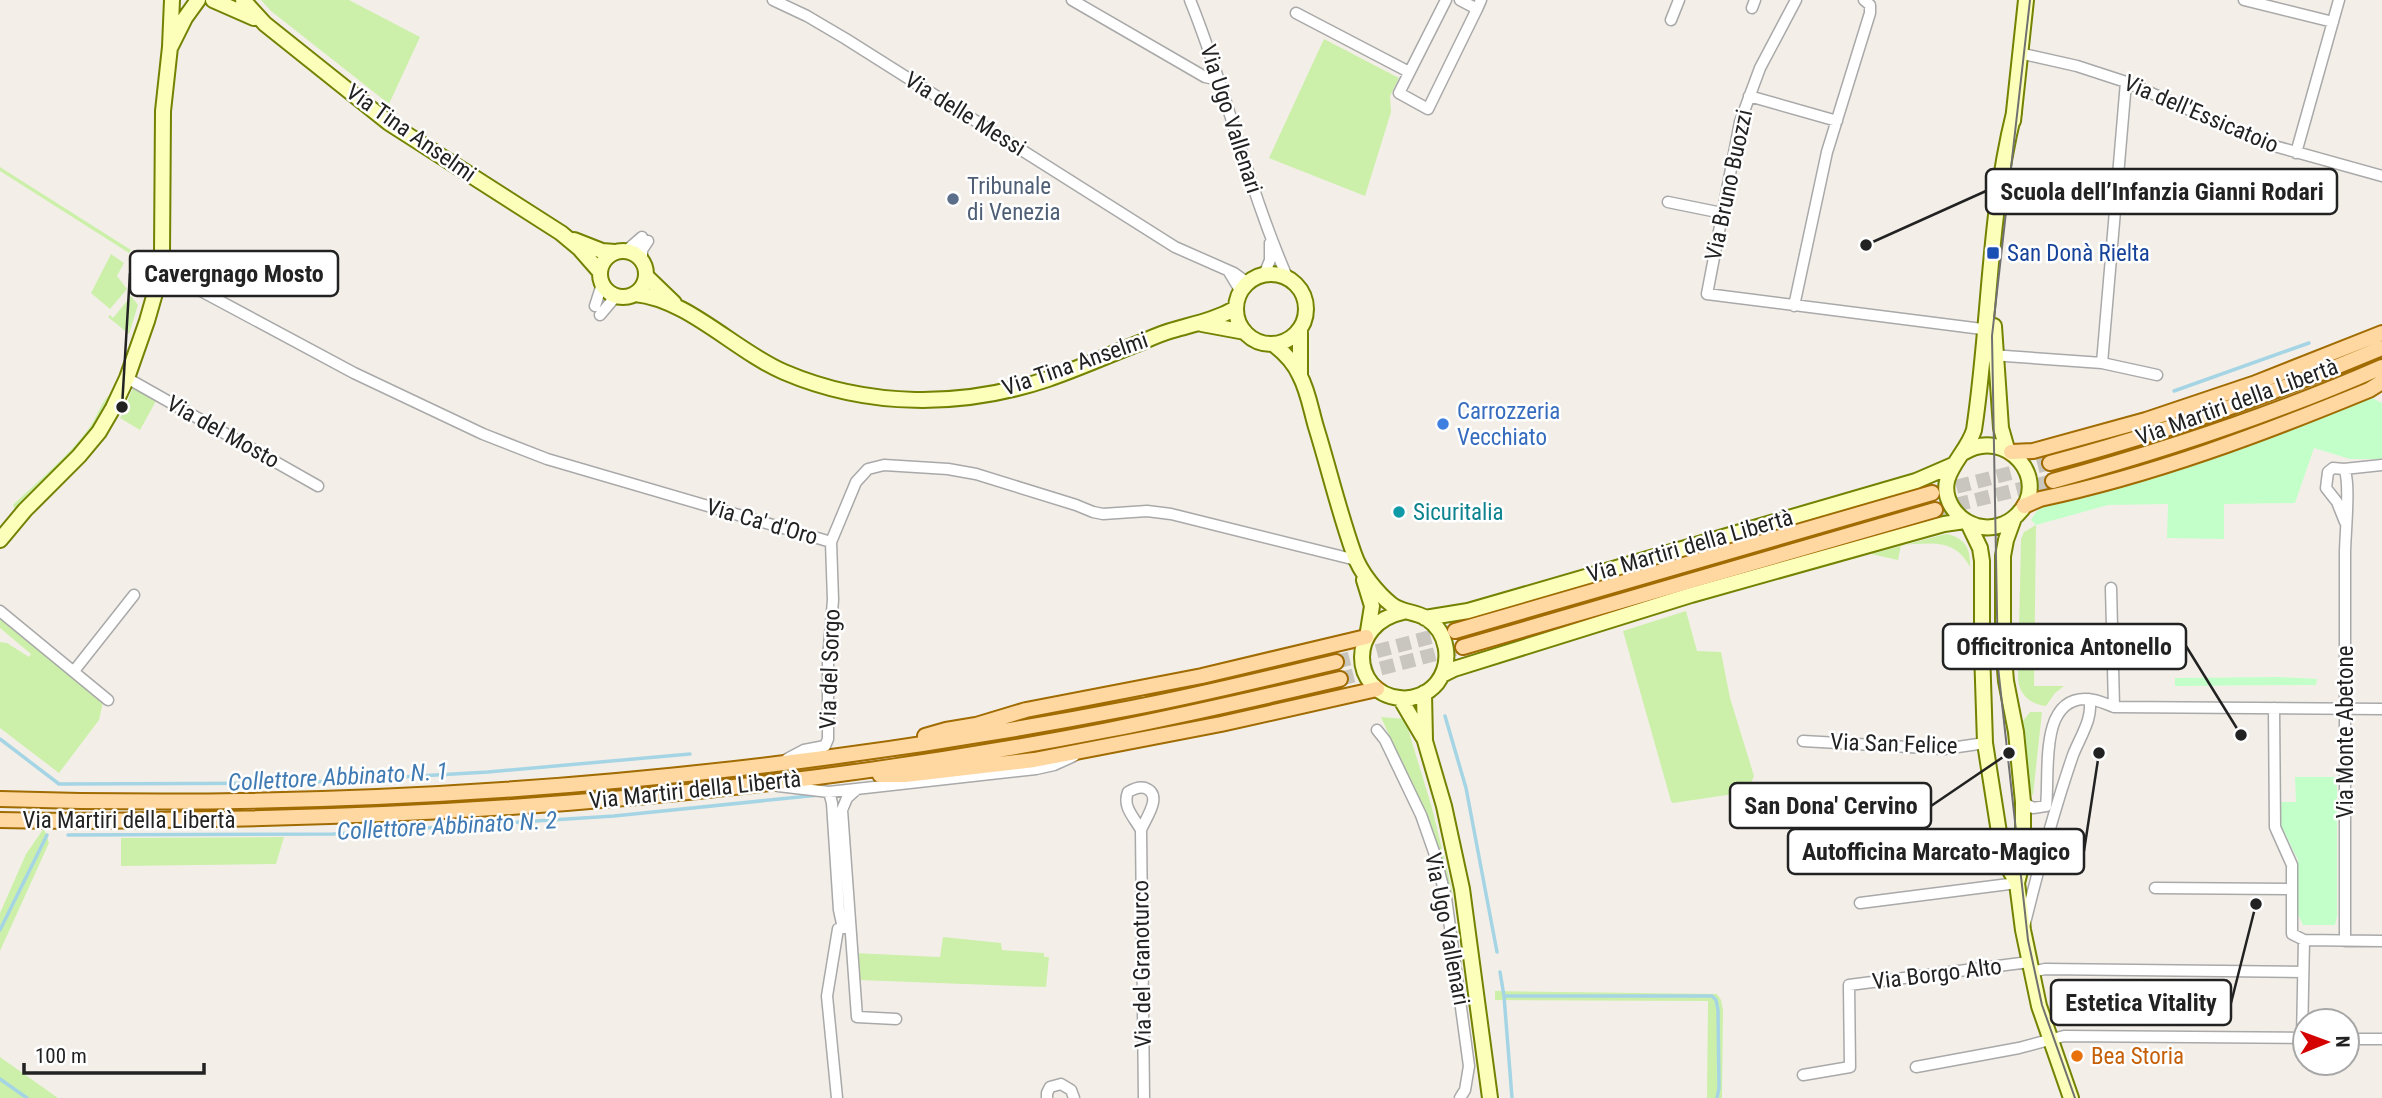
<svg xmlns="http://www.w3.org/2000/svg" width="2382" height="1098" font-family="'Roboto Condensed',sans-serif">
  <rect width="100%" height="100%" fill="#f3efe8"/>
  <!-- grass -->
  <path fill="#ccf0aa" d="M261,0H349L420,37L389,104L271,11Z
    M1324,39L1399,78L1390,96L1391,112L1365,196L1269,158Z
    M0,167L131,250L129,253L0,171Z
    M111,254L124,263L117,276L127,289L110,309L91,293Z
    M131,296L138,305L129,334L108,317L110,315L113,318Z
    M133,388L156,401L140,430L120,418Z
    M112,393L102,418L83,443L16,511L13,505C36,483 74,451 91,425C98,415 102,399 112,393Z
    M2036,525L2034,686H2064L2055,693L2046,706C2030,704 2020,695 2018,680L2021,539L2024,532Z
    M1947,534C1965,538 1971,549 1970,567C1954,537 1930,544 1901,545L1898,560L1871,554L1942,535Z
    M1686,611L1697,651L1721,652L1730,698L1754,776L1747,792L1673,803L1671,801L1623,631Z
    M0,618L103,702L99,720L59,773L0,728V642L7,643L29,657L31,654L0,628Z
    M2030,712H2042L2033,795L2030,792L2023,729V721Z
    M1381,717L1405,719L1432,808L1453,894L1442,877L1424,813Z
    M44,828L49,843L0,951V913L26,854Z
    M284,837L276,864L121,866V838Z
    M943,937L1001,943L1002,950L1044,953V957H1049L1046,987L858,980L854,953L940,957Z
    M1495,991L1717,994L1721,1000L1723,1010L1722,1098H1707L1708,1001L1495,1000Z
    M0,1057L58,1098H0Z"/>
  <!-- park -->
  <path fill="#c3ffc8" d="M2368,396L2382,403V459H2350L2314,448L2295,503L2224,504V539L2167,538L2168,504L2108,505L2036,525L2031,520L2036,512L2046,504Z
    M2279,677L2317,679L2316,685H2302L2175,686V678Z
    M2295,777H2337V916L2335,925H2303L2297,912L2298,860L2281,826V802H2296Z"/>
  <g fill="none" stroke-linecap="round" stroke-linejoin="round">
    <!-- stream -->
    <path stroke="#a5d5e4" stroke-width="3.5" d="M2174,391L2309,343
      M1445,716L1466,788L1497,952
      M0,739L59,784L297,783L488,772L690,754
      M68,835L333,834L614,816L819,795
      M0,930L47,835
      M1500,972L1504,996L1512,1098
      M1504,996H1712L1716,1000L1718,1010L1719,1088L1717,1098
      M0,1079L27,1098"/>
    <!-- primary-tunnel -->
    <path stroke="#c9c6c0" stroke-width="14" stroke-dasharray="14 7" stroke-linecap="butt" d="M1936,492L2050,463
      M1935,510L2053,481
      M1336,662L1450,632
      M1340,679L1463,647"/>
    <defs>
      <path id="street" d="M773,0L807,16L846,39L1175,247L1234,273L1248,283
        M1072,0L1205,77L1219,80
        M1190,0C1227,91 1248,188 1288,279
        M1446,0L1399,93L1428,109L1477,9
        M1460,0L1477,9L1481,0
        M1796,0L1760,68L1740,122L1707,294L1990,330
        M2244,0L2333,22
        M1752,8L1755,0
        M1296,13L1409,72
        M1671,20L1679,0
        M2019,53L2077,66L2126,82L2267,144L2382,176
        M1749,96L1837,121
        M2296,153L2339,0
        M1668,202L1722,213
        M626,251L642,237
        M642,261V250L648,241
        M160,269L354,373L483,434L547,459L831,542
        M1229,272L1241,292
        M1264,275L1270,260V243
        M595,306L602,284
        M1794,306L1827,152L1870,13V5L1864,0
        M600,315L616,296
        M1991,355L2102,363L2157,375
        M2102,363L2126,82
        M127,378L318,486
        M2344,469L2382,465
        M2345,522L2337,502L2326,488L2328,472L2333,468L2344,469C2351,481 2345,535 2345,553C2345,682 2345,811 2345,941
        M2111,588L2114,707
        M0,611L108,700
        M74,671L134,595
        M2274,708L2275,827L2292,865V934L2304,940L2382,941
        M1377,730L1385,740L1421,815L1434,852L1446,898L1469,1066L1465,1090L1460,1098
        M1803,741L1944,749L1985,743
        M787,759L804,750L825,746L828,739V659L833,600L831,542L856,482L868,469L884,465L948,469L976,474L1076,505L1093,512L1103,514L1147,511L1171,514L1356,560
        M778,786L829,792L1036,769L1054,765L1074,756
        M856,790L847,798L842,810L857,1017L896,1019
        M829,792L832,803L839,910L843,928H848
        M2023,802L2033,808L2046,806C2050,775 2038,697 2087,699C2096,699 2106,704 2114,707L2382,709
        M1141,830C1134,817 1122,807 1128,792C1133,789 1139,786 1145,788C1164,795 1145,819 1141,830L1144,1098
        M2003,858H2031L2042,850
        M2155,888L2292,889
        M1860,903L2017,883
        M2025,923C2039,866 2054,810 2073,755C2080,737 2094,717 2089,699
        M2031,972L2045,969L2303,972
        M2302,1038L2304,940
        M2347,1039H2382
        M1916,1067L2019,1048L2064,1036L2305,1038
        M1803,1075L1850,1067L1849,985L2029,962
        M837,1098L827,996L838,929L843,928
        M1047,1098V1093L1050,1087L1061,1084L1071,1090L1074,1098"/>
      <path id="secondary" d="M213,0L254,18
        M243,0L265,24L389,123L561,233L579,248L600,272
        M171,46L185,18L198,0
        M2013,121L2026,0
        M574,240L602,251L615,252
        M600 274a23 23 0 1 1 46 0a23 23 0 1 1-46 0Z
        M1236 309a35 35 0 1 1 70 0a35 35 0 1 1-70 0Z
        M646,276L674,303
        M635,294C688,299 735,351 784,372C868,408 962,408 1048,379C1080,368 1111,354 1142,342C1153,337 1165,332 1177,329C1198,323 1217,319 1236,308
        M1202,324L1245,332
        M1994,326L2001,428L2007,449
        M1300,329V375
        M1273,344C1285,353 1294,362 1300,376C1308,391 1311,410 1316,427C1329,469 1339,512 1354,554C1360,572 1377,593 1392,605C1403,613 1414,611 1426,618C1448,632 1453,662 1437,683C1428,694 1413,700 1399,698C1351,692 1347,624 1403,612
        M1963,453C2006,425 2053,481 2017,515C2007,525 1992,530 1977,526C1967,523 1958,517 1952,507C1933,476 1966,457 1974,430C1990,325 1988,217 2014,113
        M2014,518L2006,540L2003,556V646L2006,681L2016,732L2023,802V859L2017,883L2023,930L2039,1006L2071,1098
        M1968,523L1980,548L1982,561V650L1985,743L2003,858L2017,883
        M0,540L25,510L79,456L99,432L113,408L127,378L147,321L157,286L162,253L163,111L170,47L172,0
        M1364,580L1372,606L1368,631
        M1425,618L1468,611L1916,481L1953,465
        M1442,675L1454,669L1691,595L1944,524L1965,521
        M1424,693L1425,741L1444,806L1462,889L1490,1098
        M1400,698L1423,737"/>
      <path id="primary" d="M2011,452L2033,451L2146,420L2253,384L2382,333
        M2050,463C2165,433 2273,394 2382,348
        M2053,481C2166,450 2275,414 2382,367
        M2024,506L2040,499C2153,475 2262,434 2369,390L2382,382
        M1455,631L1932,493
        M1463,647L1935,510
        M925,736L946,730L976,725L1026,710L1202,676L1366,637
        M880,775H905L1034,760L1221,724L1377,689
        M0,799C379,811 759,780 1131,708C1200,695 1268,678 1336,662
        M0,820C70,822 140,820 210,819C511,815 812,788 1108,730C1185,715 1263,697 1340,679"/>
    </defs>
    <!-- street casing -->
    <use href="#street" stroke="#a9a9a9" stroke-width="13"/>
    <!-- secondary casing -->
    <use href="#secondary" stroke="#738200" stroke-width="18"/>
    <!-- primary casing -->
    <use href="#primary" stroke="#a06b00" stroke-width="18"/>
    <!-- street -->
    <use href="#street" stroke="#fff" stroke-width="10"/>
    <!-- secondary -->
    <use href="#secondary" stroke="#fbffba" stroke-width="14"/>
    <!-- primary -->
    <use href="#primary" stroke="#ffd7a1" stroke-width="14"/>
    <!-- tram -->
    <path stroke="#707070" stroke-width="2" d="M2030,0L1992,336L1998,667L2028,940L2042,1005L2075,1098"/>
  </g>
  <!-- markers -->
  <circle fill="#5c6f8a" stroke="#fff" stroke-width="2.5" cx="953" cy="199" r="7"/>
  <rect fill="#1a4fb4" stroke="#fff" stroke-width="2.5" x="1986" y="246" width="14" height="14" rx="3.5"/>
  <circle fill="#3f7fe0" stroke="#fff" stroke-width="2.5" cx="1443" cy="424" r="7"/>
  <circle fill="#0f9aa8" stroke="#fff" stroke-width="2.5" cx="1399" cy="512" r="7"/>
  <circle fill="#e8710a" stroke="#fff" stroke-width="2.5" cx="2077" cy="1056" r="7"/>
  <g text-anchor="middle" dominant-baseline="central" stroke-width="5" stroke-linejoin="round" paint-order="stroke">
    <!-- street labels -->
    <g font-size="23" fill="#222" stroke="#fff">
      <text transform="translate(965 114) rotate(32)">Via delle Messi</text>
      <text transform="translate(2201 114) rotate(23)">Via dell'Essicatoio</text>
      <text transform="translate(1231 119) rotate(72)">Via Ugo Vallenari</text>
      <text transform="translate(411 133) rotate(35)">Via Tina Anselmi</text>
      <text transform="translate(1729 185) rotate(-78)">Via Bruno Buozzi</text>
      <text transform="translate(1075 364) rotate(-19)">Via Tina Anselmi</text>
      <text transform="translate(2237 402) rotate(-20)">Via Martiri della Libertà</text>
      <text transform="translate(223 432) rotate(29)">Via del Mosto</text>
      <text transform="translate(762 522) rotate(16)">Via Ca' d'Oro</text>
      <text transform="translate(1690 546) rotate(-16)">Via Martiri della Libertà</text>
      <text transform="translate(830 669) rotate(-88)">Via del Sorgo</text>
      <text transform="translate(2345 732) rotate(-90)">Via Monte Abetone</text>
      <text transform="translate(1894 744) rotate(2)">Via San Felice</text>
      <text transform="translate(695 790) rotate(-6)">Via Martiri della Libertà</text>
      <text x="129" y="820">Via Martiri della Libertà</text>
      <text transform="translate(1447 929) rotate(79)">Via Ugo Vallenari</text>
      <text transform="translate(1142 964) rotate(-91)">Via del Granoturco</text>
      <text transform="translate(1937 974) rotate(-7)">Via Borgo Alto</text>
    </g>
    <!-- service labels -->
    <g font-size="23" fill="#4e5e75" stroke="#fff" text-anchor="start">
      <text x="967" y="186">Tribunale<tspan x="967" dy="26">di Venezia</tspan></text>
    </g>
    <!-- transit labels -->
    <g font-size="23" fill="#164399" stroke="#fff" text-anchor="start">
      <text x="2007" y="253">San Donà Rielta</text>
    </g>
    <!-- shop labels -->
    <g font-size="23" fill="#366cbe" stroke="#fff" text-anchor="start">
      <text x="1457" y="411">Carrozzeria<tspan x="1457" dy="26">Vecchiato</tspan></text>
    </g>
    <!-- culture labels -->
    <g font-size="23" fill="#0d838f" stroke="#fff" text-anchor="start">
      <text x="1413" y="512">Sicuritalia</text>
    </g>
    <!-- food labels -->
    <g font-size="23" fill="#c56008" stroke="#fff" text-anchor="start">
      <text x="2091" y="1056">Bea Storia</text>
    </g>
    <!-- water labels -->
    <g font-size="24" font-style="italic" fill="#407ab3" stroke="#fff">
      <text transform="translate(338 777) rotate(-3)">Collettore Abbinato N. 1</text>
      <text transform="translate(447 826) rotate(-3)">Collettore Abbinato N. 2</text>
    </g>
  </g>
  <!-- callouts -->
  <path fill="none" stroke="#222" stroke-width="2.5" d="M1866 245L1986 191M122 407L130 273M2241 735L2186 646M2009 753L1931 806M2099 753L2084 851M2256 904L2231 1003"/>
  <g fill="#222" stroke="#fff" stroke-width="2.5">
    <circle cx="1866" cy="245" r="7"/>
    <circle cx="122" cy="407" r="7"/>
    <circle cx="2241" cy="735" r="7"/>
    <circle cx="2009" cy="753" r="7"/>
    <circle cx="2099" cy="753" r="7"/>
    <circle cx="2256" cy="904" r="7"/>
  </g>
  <g fill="#fff" stroke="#222" stroke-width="2.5">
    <rect x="1986" y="169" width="351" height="45" rx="7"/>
    <rect x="130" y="251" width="208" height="45" rx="7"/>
    <rect x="1943" y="624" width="243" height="45" rx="7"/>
    <rect x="1730" y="783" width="201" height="45" rx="7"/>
    <rect x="1788" y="829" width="296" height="45" rx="7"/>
    <rect x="2051" y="980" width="180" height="45" rx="7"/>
  </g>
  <g font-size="24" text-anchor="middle" font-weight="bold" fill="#222">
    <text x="2162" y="200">Scuola dell’Infanzia Gianni Rodari</text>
    <text x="234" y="282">Cavergnago Mosto</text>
    <text x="2064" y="655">Officitronica Antonello</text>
    <text x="1831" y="814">San Dona' Cervino</text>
    <text x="1936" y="860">Autofficina Marcato-Magico</text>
    <text x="2141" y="1011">Estetica Vitality</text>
  </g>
  <!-- north arrow -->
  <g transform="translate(2326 1042) rotate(89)"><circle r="33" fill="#ffffff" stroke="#a7a7a7" stroke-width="2"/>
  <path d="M0-5L12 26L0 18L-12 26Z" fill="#d40100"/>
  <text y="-10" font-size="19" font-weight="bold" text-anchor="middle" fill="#222222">N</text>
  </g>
  <!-- scale -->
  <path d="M24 1063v10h180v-10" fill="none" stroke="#222222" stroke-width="3.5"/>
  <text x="35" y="1063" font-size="21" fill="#222222" stroke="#ffffff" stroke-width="5" paint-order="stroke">100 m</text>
</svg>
